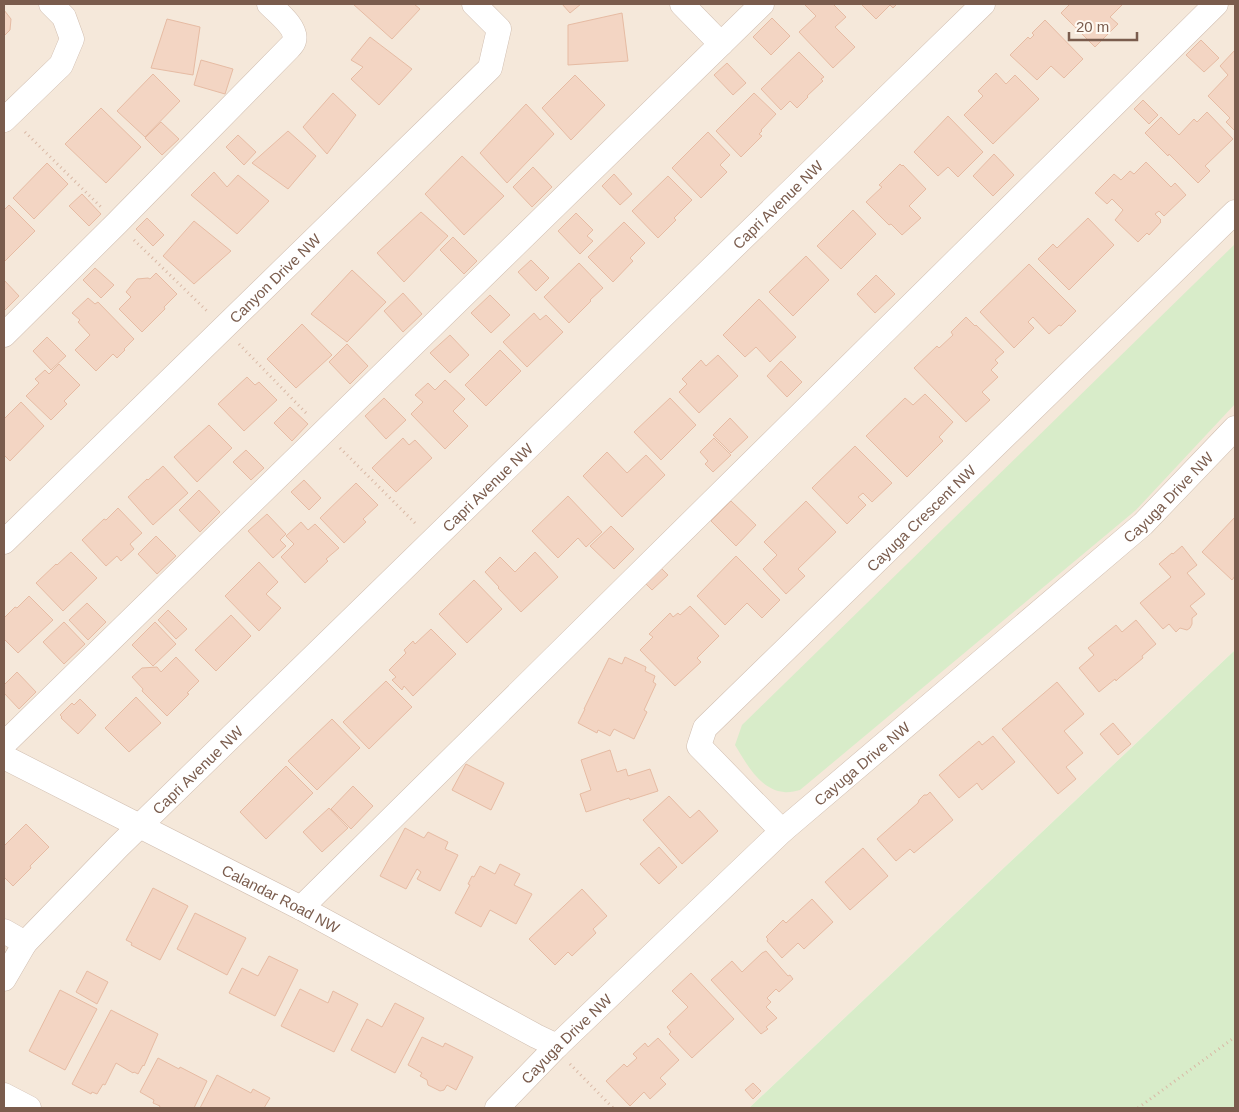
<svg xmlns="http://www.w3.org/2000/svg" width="1239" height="1112" font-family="Arial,sans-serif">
  <rect width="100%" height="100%" fill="#fdf6ec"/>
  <!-- residential -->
  <path fill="#f5e8da" d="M4,4H1235V650L749,1108H4Z"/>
  <!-- green -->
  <path fill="#d8ecc9" d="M1235,244V404L1136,510L800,790C795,791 789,793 784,792C760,790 746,763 735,745L742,725Z
    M1235,650V1108H749Z"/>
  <!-- building -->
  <path fill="#f3d5c3" stroke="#e6bba3" d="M353,4H414L420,9L392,39Z
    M562,4H581L570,13Z
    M804,4H833L846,17L835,27L855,47L833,68L799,32L816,16Z
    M861,4H897L893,8L890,5L876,19Z
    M1070,4H1123L1110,17L1118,24L1095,47L1061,13Z
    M4,10L11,19L10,30L4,36Z
    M622,13L628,61L568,65V25Z
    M772,18L790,36L771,55L753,37Z
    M167,19L200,27L193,75L151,68Z
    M1045,20L1083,59L1064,78L1051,66L1037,80L1010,55L1028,37L1030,39L1034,35L1032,33Z
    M370,37L412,69L379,105L351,79L363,67L351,60Z
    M1201,40L1219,58L1204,72L1186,55Z
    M1235,50V131L1226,122L1230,118L1208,96L1228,75L1220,66Z
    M799,52L824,77L821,79L823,81L807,96L808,97L797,108L790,101L781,110L761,89Z
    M201,60L233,69L225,94L194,85Z
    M727,63L746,83L733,95L714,75Z
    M996,73L1006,84L1015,75L1039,99L993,144L964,115L983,96L978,91Z
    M153,74L180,101L145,137L117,111Z
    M575,75L605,105L571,140L542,108Z
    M333,93L356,115L327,154L303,127Z
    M754,93L776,114L761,130L762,131L759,134L762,136L741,157L716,131Z
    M1143,100L1158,115L1149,124L1134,109Z
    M526,104L554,134L507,183L480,153Z
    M101,108L141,147L106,183L65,144Z
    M1207,112L1233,139L1205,166L1210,171L1198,183L1169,154L1168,156L1145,133L1161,117L1179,135L1194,119L1197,122Z
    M948,116L983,152L958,177L948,167L938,176L914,152Z
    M161,122L179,139L162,155L145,138Z
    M288,131L316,156L288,189L252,163Z
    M708,132L730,155L720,165L727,172L701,198L672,168Z
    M238,135L256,152L244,165L226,147Z
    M994,154L1014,175L993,196L973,176Z
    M462,156L504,196L464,235L425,194Z
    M1146,162L1171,187L1175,183L1186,195L1164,216L1159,211L1155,214L1161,220L1160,221L1161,222L1149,235L1147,233L1138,242L1115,220L1123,210L1112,199L1107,204L1095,193L1114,174L1121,180L1130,171L1134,174Z
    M47,163L68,184L34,219L13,198Z
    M900,164L902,166L903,165L926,189L909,206L921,218L902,235L891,224L889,225L866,202L882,187L879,185Z
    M533,167L552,187L532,207L513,187Z
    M214,172L227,187L238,175L269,201L237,234L191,195Z
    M614,174L632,194L620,205L602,186Z
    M668,176L692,200L674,218L676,220L658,238L632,211Z
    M82,194L101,214L89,226L69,206Z
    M9,205L35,231L4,262V210Z
    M853,210L876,234L841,269L817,246Z
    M421,212L448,236L404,282L377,253Z
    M576,213L593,230L587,236L593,241L580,254L558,231Z
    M147,218L164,235L153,246L136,229Z
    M1088,218L1114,245L1069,290L1038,259L1053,244L1057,248Z
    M194,221L231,251L194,284L163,256Z
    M624,222L645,243L630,258L633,261L613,282L588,257Z
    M453,237L477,261L464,274L440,250Z
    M806,256L829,280L793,316L769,292Z
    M531,260L549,278L536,291L518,272Z
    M579,263L603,288L590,300L591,301L569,323L544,297Z
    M1029,264L1076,311L1061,326L1059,325L1049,334L1033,317L1028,322L1034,328L1014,348L980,312Z
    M95,268L114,285L101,298L83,280Z
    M352,270L386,302L347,342L311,314Z
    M156,273L177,294L164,307L165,309L142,332L119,309L131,297L126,292L134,282L137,279L148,278L150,279Z
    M876,275L895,294L875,313L857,294Z
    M4,280L19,296L4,311Z
    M403,293L422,314L403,332L384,311Z
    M490,295L510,315L491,333L471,313Z
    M88,298L95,304L98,302L134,339L124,349L125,350L117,358L113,354L96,371L75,350L90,335L78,322L80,320L72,313Z
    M759,299L796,337L770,362L756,347L745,357L723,335Z
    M534,313L540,320L546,315L563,332L527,367L503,342Z
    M966,317L975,326L976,325L1004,352L995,360L998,363L991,370L998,377L982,392L990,400L966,422L914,368L937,346L939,348L953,335L951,332Z
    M302,324L332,355L296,388L267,359Z
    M450,335L469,355L450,373L430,353Z
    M47,337L66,356L51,370L33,351Z
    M347,344L368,366L350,384L329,362Z
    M500,350L521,371L486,406L465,385Z
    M718,355L738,376L699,413L679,392L687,384L682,379L701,360L706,366Z
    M781,361L802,382L787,397L767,376Z
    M59,364L80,385L64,401L67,404L51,420L26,396L39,383L35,379L45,370L49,374Z
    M247,377L255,385L259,382L277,400L244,431L218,404Z
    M445,380L465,399L453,411L468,426L445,449L411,414L423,402L415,395L428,383L435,390Z
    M925,394L953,422L939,437L943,441L907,477L866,436L905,398L913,405Z
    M384,398L406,420L386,439L365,416Z
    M670,398L696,425L661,460L634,432Z
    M21,402L44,426L10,461L4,455V419Z
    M290,407L308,424L292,441L274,423Z
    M730,418L748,437L731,453L713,435Z
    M209,425L232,448L197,482L174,457Z
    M403,438L409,445L415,440L432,458L396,492L372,468Z
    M714,438L731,455L713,472L705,464L708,461L700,452Z
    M855,446L892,483L872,502L863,493L858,497L866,505L847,524L812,488Z
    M246,450L264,468L251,480L233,462Z
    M607,452L627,473L646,455L665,475L622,517L583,476Z
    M163,466L188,493L153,525L128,497L147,479L148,480Z
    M304,480L321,498L309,510L291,492Z
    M356,483L378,505L363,519L366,522L344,543L320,518Z
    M199,490L220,512L200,532L179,510Z
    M568,496L602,532L586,547L578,538L558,558L532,531Z
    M731,501L756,525L736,546L711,521Z
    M806,501L836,532L798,569L805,576L786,594L763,569L777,555L764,542Z
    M118,508L142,533L130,544L134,549L121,561L117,556L106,566L82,540L104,519L106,520Z
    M267,514L286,534L280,540L286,546L273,558L248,531Z
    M1235,517V576L1232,580L1202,552Z
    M301,522L308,530L315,524L339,548L326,559L328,561L305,583L281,557L294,544L286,536Z
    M611,526L634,549L614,569L590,546Z
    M156,536L176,556L157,574L138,554Z
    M1182,546L1197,565L1187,573L1205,594L1190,606L1197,614L1192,618V624L1190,628L1187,630L1180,628L1176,632L1169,624L1163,629L1140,603L1171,577L1159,564L1172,553L1173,554Z
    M71,552L97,578L63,611L36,583L56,564L57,565Z
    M535,552L558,577L521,612L498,588L499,587L485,572L500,557L515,572Z
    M736,556L780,600L762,618L747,603L725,625L697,596Z
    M259,562L278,582L266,594L281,608L259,631L225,596Z
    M661,568L668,575L652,590L645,583Z
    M474,580L502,609L467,643L439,614Z
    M29,596L53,620L18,653L4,639V618L15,607L17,608Z
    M87,603L106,622L88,640L69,620Z
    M690,606L719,636L697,658L701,662L675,686L640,650L653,637L649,634L670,613L673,617L678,613L680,615Z
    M168,610L187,629L176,639L158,620Z
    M231,615L251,636L216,671L195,650Z
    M1136,620L1156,644L1142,656L1143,658L1119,678L1116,681L1115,679L1099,692L1079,668L1094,655L1088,648L1116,625L1122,632Z
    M64,622L85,644L64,664L43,642Z
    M155,622L176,644L153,666L132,645Z
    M431,629L456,654L413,696L404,686L402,690L392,680L396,677L389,670L406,653L404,650L413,641L415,644Z
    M176,657L199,681L187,693L189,694L167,716L142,691L143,689L132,677L142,668L157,667L161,672Z
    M625,657L646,667L645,671L655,676L653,682L656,684L644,710L647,712L634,739L614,729L610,736L598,730L597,733L578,723L585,709H584L609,658L622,664Z
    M17,672L36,692L19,709L4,693V685Z
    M386,681L412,707L369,749L343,722Z
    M1057,682L1084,714L1064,731L1083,753L1066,767L1076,779L1058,794L1002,729Z
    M136,697L161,723L129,752L105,728Z
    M80,699L96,715L78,734L61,718L62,717L60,715L72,703L74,705Z
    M332,719L360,748L317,790L288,761Z
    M1113,723L1131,744L1118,755L1100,734Z
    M993,736L1015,762L982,790L977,783L959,798L939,775L979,741L982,745Z
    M610,750L617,772L626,769L628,776L650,769L658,791L630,800L629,798L586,812L580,794L591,790L581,760Z
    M466,764L504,783L491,810L452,790Z
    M286,766L313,793L266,839L240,812Z
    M353,786L373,806L351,829L331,809Z
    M930,792L953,820L914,853L910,849L896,861L877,839L918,803L919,800L924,795H927Z
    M669,796L690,818L699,810L718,831L682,864L643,820Z
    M329,808L348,828L322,852L303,832Z
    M26,824L49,847L30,866L31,868L13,886L4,877V846Z
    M405,828L424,838L428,832L448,842L445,849L458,855L440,891L417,879L421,872L417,869L406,889L380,876Z
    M659,847L677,867L659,884L640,864Z
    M863,848L888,876L850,910L825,882Z
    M500,864L520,874L514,885L532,894L516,924L490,910L481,927L455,913L470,885L468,884L472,876L474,877L480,866L495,874Z
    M153,888L188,906L160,960L131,945L132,943L126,940Z
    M582,889L607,916L593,929L596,933L572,956L568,952L555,965L529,939Z
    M812,899L833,922L804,949L798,943L782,958L767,941L768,939L766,937L783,920L786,923Z
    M195,913L246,938L227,975L177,949Z
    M766,951L788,976L790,975L793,979L779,992L776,989L767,998L771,1002L766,1007L777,1018L766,1027L768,1029L761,1034L711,980L732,961L742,972L762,953Z
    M269,956L298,970L275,1016L229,993L242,968L258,976Z
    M87,971L108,982L97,1004L76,992Z
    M691,973L734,1019L692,1058L669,1034L671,1032L667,1027L688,1007L672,991Z
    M300,989L328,1003L333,991L358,1004L334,1052L281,1026Z
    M60,990L97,1009L65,1070L29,1051Z
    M395,1003L424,1018L395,1073L351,1050L367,1019L382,1027Z
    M111,1010L158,1034L144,1066L143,1065L138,1074L134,1072L133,1073L116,1063L105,1085L103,1084L97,1094L92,1092L91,1094L72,1084Z
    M422,1037L443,1047L445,1043L473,1057L456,1090L447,1085L444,1090L440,1091L428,1085L427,1080L420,1076L422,1073L408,1065Z
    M658,1038L679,1060L660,1078L666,1084L650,1099L644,1092L630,1106L606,1081L624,1064L627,1067L637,1058L633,1054L645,1043L648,1047Z
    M158,1058L179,1069L180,1067L207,1081L194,1108H159L160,1106L153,1103L154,1100L140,1092Z
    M217,1075L251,1093L253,1089L270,1098L264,1108H200Z
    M753,1083L761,1091L753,1099L745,1090Z"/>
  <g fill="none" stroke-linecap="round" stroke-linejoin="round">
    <defs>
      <g id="minor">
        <path d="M682,4L721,44"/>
        <path d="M4,120L61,65L72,39L64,17L51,4"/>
        <path d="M4,335L117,223L289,48C291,46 293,44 294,41C298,28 277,12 269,4"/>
        <path id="s1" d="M4,542L490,68L499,29L474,4"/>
        <path d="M4,744L762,4"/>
        <path id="s2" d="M4,757L301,908L536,1036L557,1046"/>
        <path id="s3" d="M782,831L699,746L705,728L1235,212"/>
        <path d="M301,908L1216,4"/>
        <path d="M4,931L25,943"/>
        <path id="s4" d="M4,979L25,943L118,847L983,4"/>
        <path d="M4,1095L29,1108"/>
        <path id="s5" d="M497,1108L557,1046L782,831L1143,524L1235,428"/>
      </g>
    </defs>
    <!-- minor casing -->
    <use href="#minor" stroke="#d1beb0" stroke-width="25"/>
    <!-- path -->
    <path stroke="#d9b8a5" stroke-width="3" stroke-dasharray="1 4" stroke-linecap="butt" d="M25,132L101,207
      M134,240L208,312
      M239,344L308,415
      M340,448L417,525
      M570,1064L613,1108
      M1138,1108L1235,1037"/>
    <!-- minor -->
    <use href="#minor" stroke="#fff" stroke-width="24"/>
  </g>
  <g text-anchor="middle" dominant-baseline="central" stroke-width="4.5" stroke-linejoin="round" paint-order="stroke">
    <!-- street labels -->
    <g font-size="15" fill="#7a5c4d" stroke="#fffaf3">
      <text stroke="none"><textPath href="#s4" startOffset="1096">Capri Avenue NW</textPath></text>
      <text stroke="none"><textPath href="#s1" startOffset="378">Canyon Drive NW</textPath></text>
      <text stroke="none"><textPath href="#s4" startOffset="691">Capri Avenue NW</textPath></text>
      <text stroke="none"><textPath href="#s5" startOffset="908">Cayuga Drive NW</textPath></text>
      <text stroke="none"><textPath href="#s3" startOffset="439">Cayuga Crescent NW</textPath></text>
      <text stroke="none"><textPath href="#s5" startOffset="502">Cayuga Drive NW</textPath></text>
      <text stroke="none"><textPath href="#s4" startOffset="286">Capri Avenue NW</textPath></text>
      <text stroke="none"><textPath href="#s2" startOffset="311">Calandar Road NW</textPath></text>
      <text stroke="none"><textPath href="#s5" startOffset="98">Cayuga Drive NW</textPath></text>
    </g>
  </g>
  <!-- border -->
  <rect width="1239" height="1112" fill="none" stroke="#7a5c4d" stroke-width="10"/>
  <!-- scale -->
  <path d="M1069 32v8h68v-8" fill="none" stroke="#7a5c4d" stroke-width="2.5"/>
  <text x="1076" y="32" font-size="15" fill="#7a5c4d" stroke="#fffaf3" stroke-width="4" paint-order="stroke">20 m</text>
</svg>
